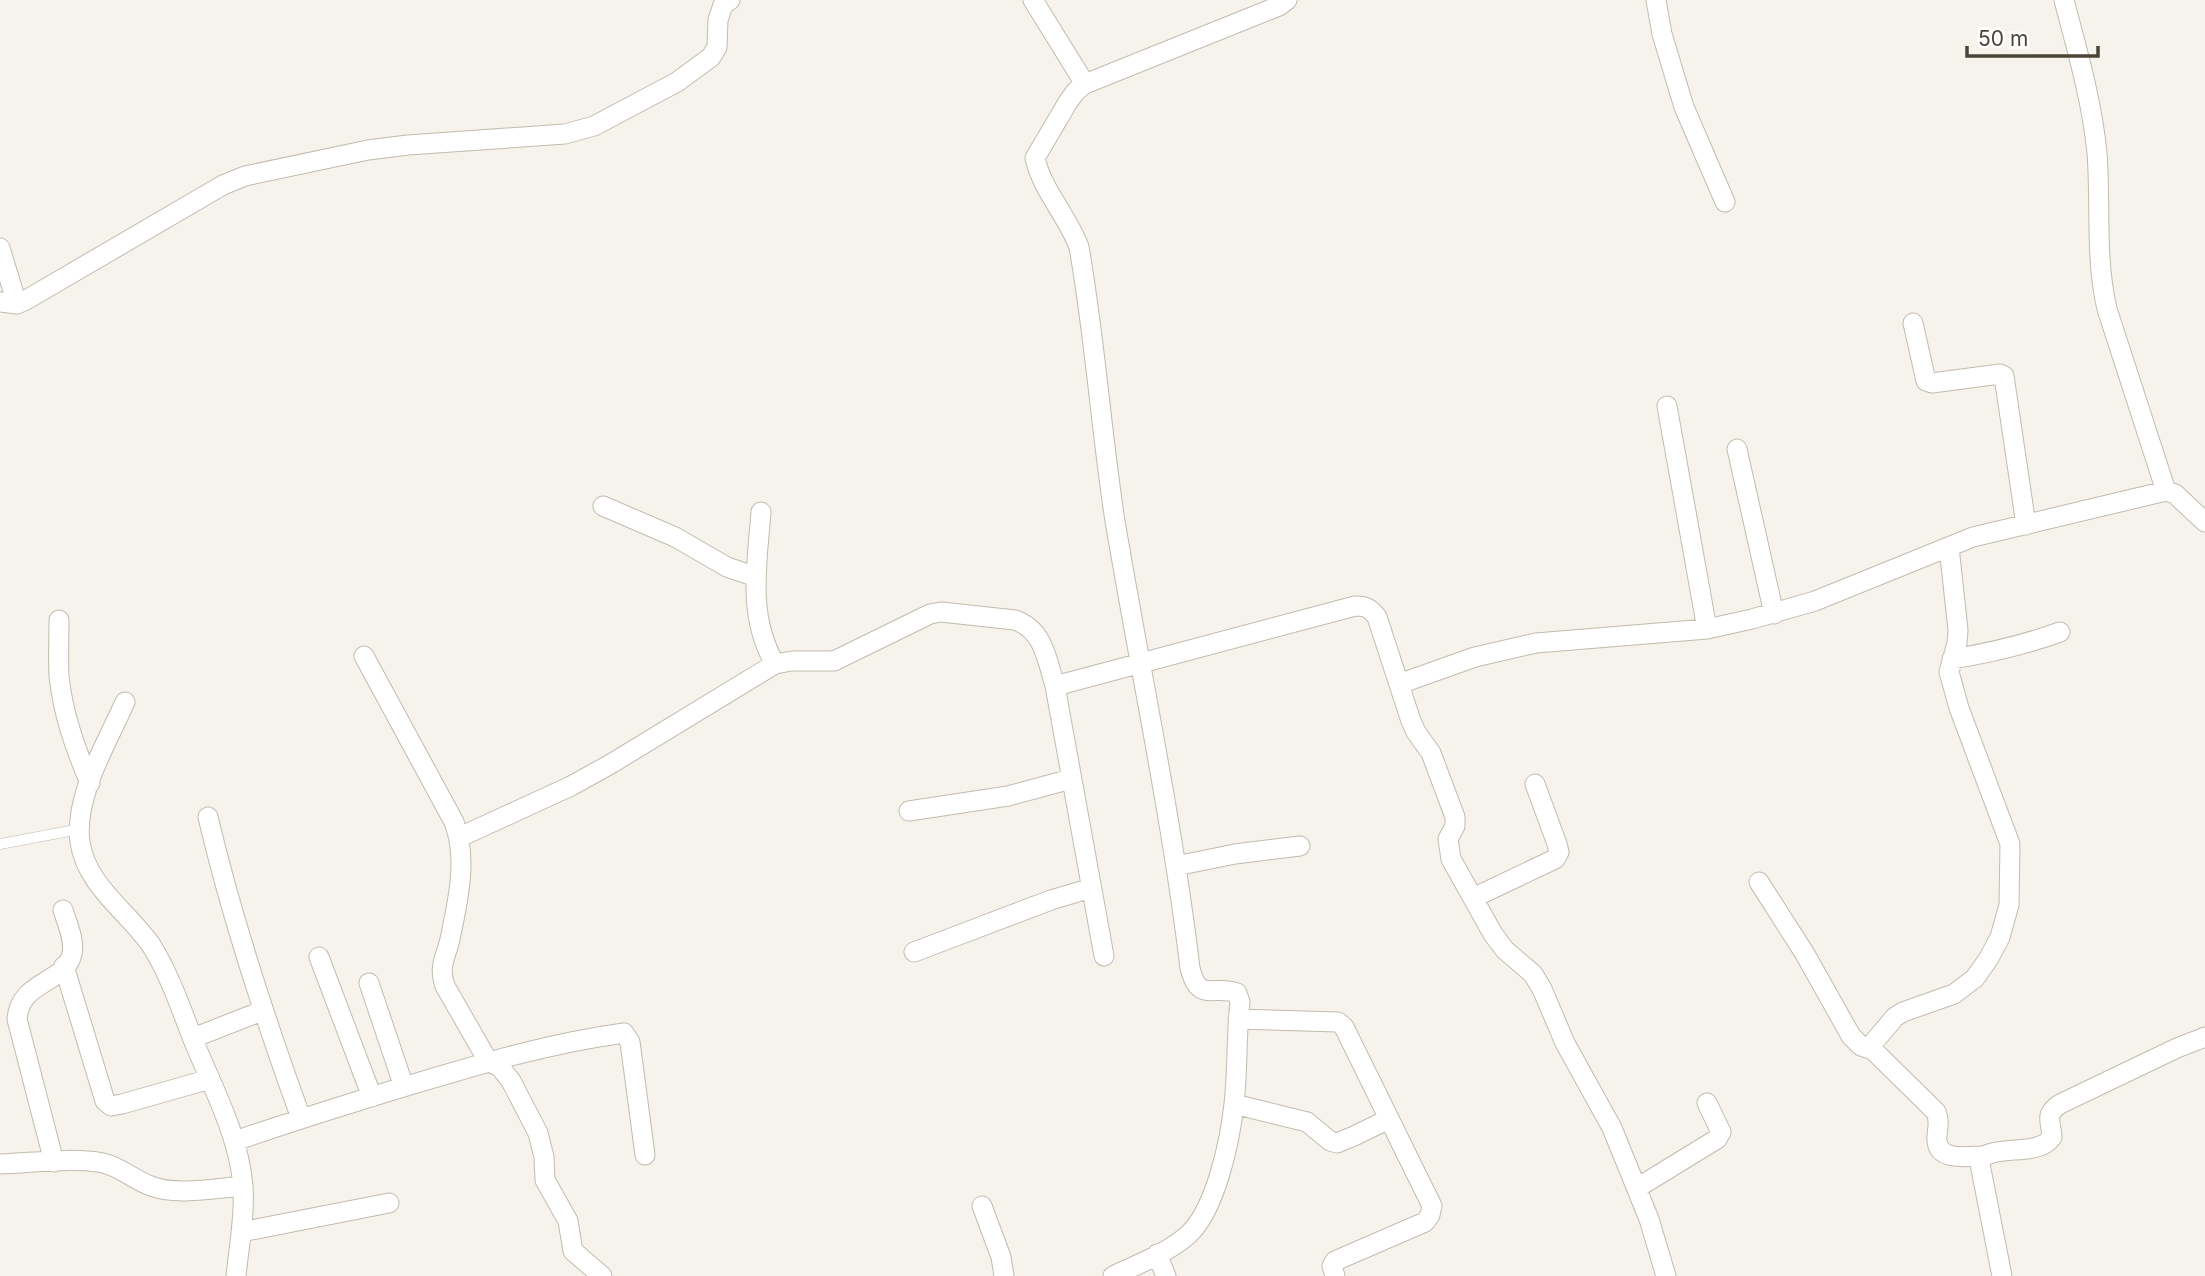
<svg xmlns="http://www.w3.org/2000/svg" width="2205" height="1276" font-family="Inter,sans-serif">
  <rect width="100%" height="100%" fill="#f6f3ec"/>
  <g fill="none" stroke-linecap="round" stroke-linejoin="round">
    <defs>
      <path id="lane" d="M0,844L80,829"/>
      <path id="street" d="M1033,0L1085,84
        M1656,0L1662,34L1684,107L1725,202
        M2064,0C2077,50 2092,101 2097,153C2101,206 2095,257 2107,309L2166,491
        M0,248L17,304
        M0,302L17,304L26,300L223,185L245,176L368,150L408,145L565,134L594,126L677,82L711,57L717,47L718,20L723,5L730,0
        M1913,323L1926,381L1932,383L2000,374L2004,376L2026,525
        M1667,406L1707,629
        M1737,449L1774,614
        M603,506L675,537L727,567L756,577
        M761,512C757,565 747,616 775,664
        M1949,547L1958,630L1957,643L1949,672L1959,708L2010,844L2009,905L2000,937L1989,958L1975,978L1954,994L1903,1012L1895,1017L1873,1043V1050L1936,1112C1941,1123 1936,1131 1937,1141C1939,1162 1969,1156 1983,1156
        M59,620C59,639 58,658 59,676C63,714 75,748 90,783
        M364,656L454,822C468,858 458,901 450,939C446,958 438,965 445,986L488,1061L500,1067L511,1081L538,1133L544,1157L545,1180L568,1221L573,1251L602,1276
        M1952,659C1990,653 2024,645 2060,632
        M1399,684L1475,657L1536,643L1707,629L1752,619L1815,601L1973,537L2166,491L2175,494L2205,522
        M1055,686L1355,606C1366,606 1370,608 1377,617L1411,721L1416,732L1431,753L1455,817V826L1448,839L1451,859L1493,934L1505,950L1533,974L1542,989L1565,1043L1612,1128L1649,1219L1666,1276
        M125,702C107,743 74,796 80,842C86,885 127,911 151,945C170,975 181,1009 194,1042C213,1088 239,1136 243,1186C245,1216 239,1246 236,1276
        M909,811L1008,796L1071,779
        M208,817C232,919 265,1019 301,1118
        M460,837L571,786L609,765L775,664L792,661H834L930,614L941,612L1015,620C1044,630 1047,660 1055,686L1104,956
        M1176,866L1235,854L1300,846
        M1759,882L1805,954L1851,1036L1861,1046L1873,1050
        M1473,898L1555,859L1559,852L1557,844L1535,784
        M914,952L1051,900L1091,888
        M319,957L372,1097
        M64,966L105,1101L111,1106L122,1104L210,1079
        M369,983L404,1087
        M1238,1019L1338,1022L1344,1027L1432,1206L1430,1215L1425,1222L1335,1261L1332,1266L1335,1276
        M193,1038L262,1011
        M1234,1104L1307,1122L1330,1141L1337,1143L1354,1136L1389,1119
        M235,1141C293,1121 351,1103 410,1085C480,1064 550,1043 624,1033L630,1042L645,1155
        M54,1162L17,1019C20,980 65,984 72,954C75,940 67,923 63,910
        M0,1164C33,1163 70,1157 103,1163C121,1167 134,1180 151,1186C175,1196 217,1188 243,1186
        M1637,1188L1717,1139L1721,1132L1707,1103
        M982,1206L1001,1257L1004,1276
        M241,1232L389,1203
        M1157,1254L1166,1276
        M1113,1276C1138,1264 1168,1253 1189,1234C1216,1208 1230,1141 1234,1104C1238,1070 1236,1036 1240,1002L1237,993C1213,984 1199,1004 1190,968C1172,818 1140,670 1115,521C1101,430 1095,338 1079,247C1067,215 1042,190 1035,158L1068,102L1076,91L1085,84L1249,18L1279,6L1287,0
        M2002,1276L1979,1159C1998,1144 2039,1157 2052,1137C2051,1120 2044,1115 2060,1104L2177,1048L2205,1037"/>
    </defs>
    <!-- lane casing -->
    <use href="#lane" stroke="#c2bbae" stroke-width="11"/>
    <!-- street casing -->
    <use href="#street" stroke="#c2bbae" stroke-width="21"/>
    <!-- lane -->
    <use href="#lane" stroke="#fff" stroke-width="10"/>
    <!-- street -->
    <use href="#street" stroke="#fff" stroke-width="19"/>
  </g>
  <!-- scale -->
  <path d="M1967 46v10h131v-10" fill="none" stroke="#4b4439" stroke-width="3.5"/>
  <text x="1978" y="46" font-size="21" fill="#4b4439" stroke="#ffffff" stroke-width="5" paint-order="stroke">50 m</text>
</svg>
